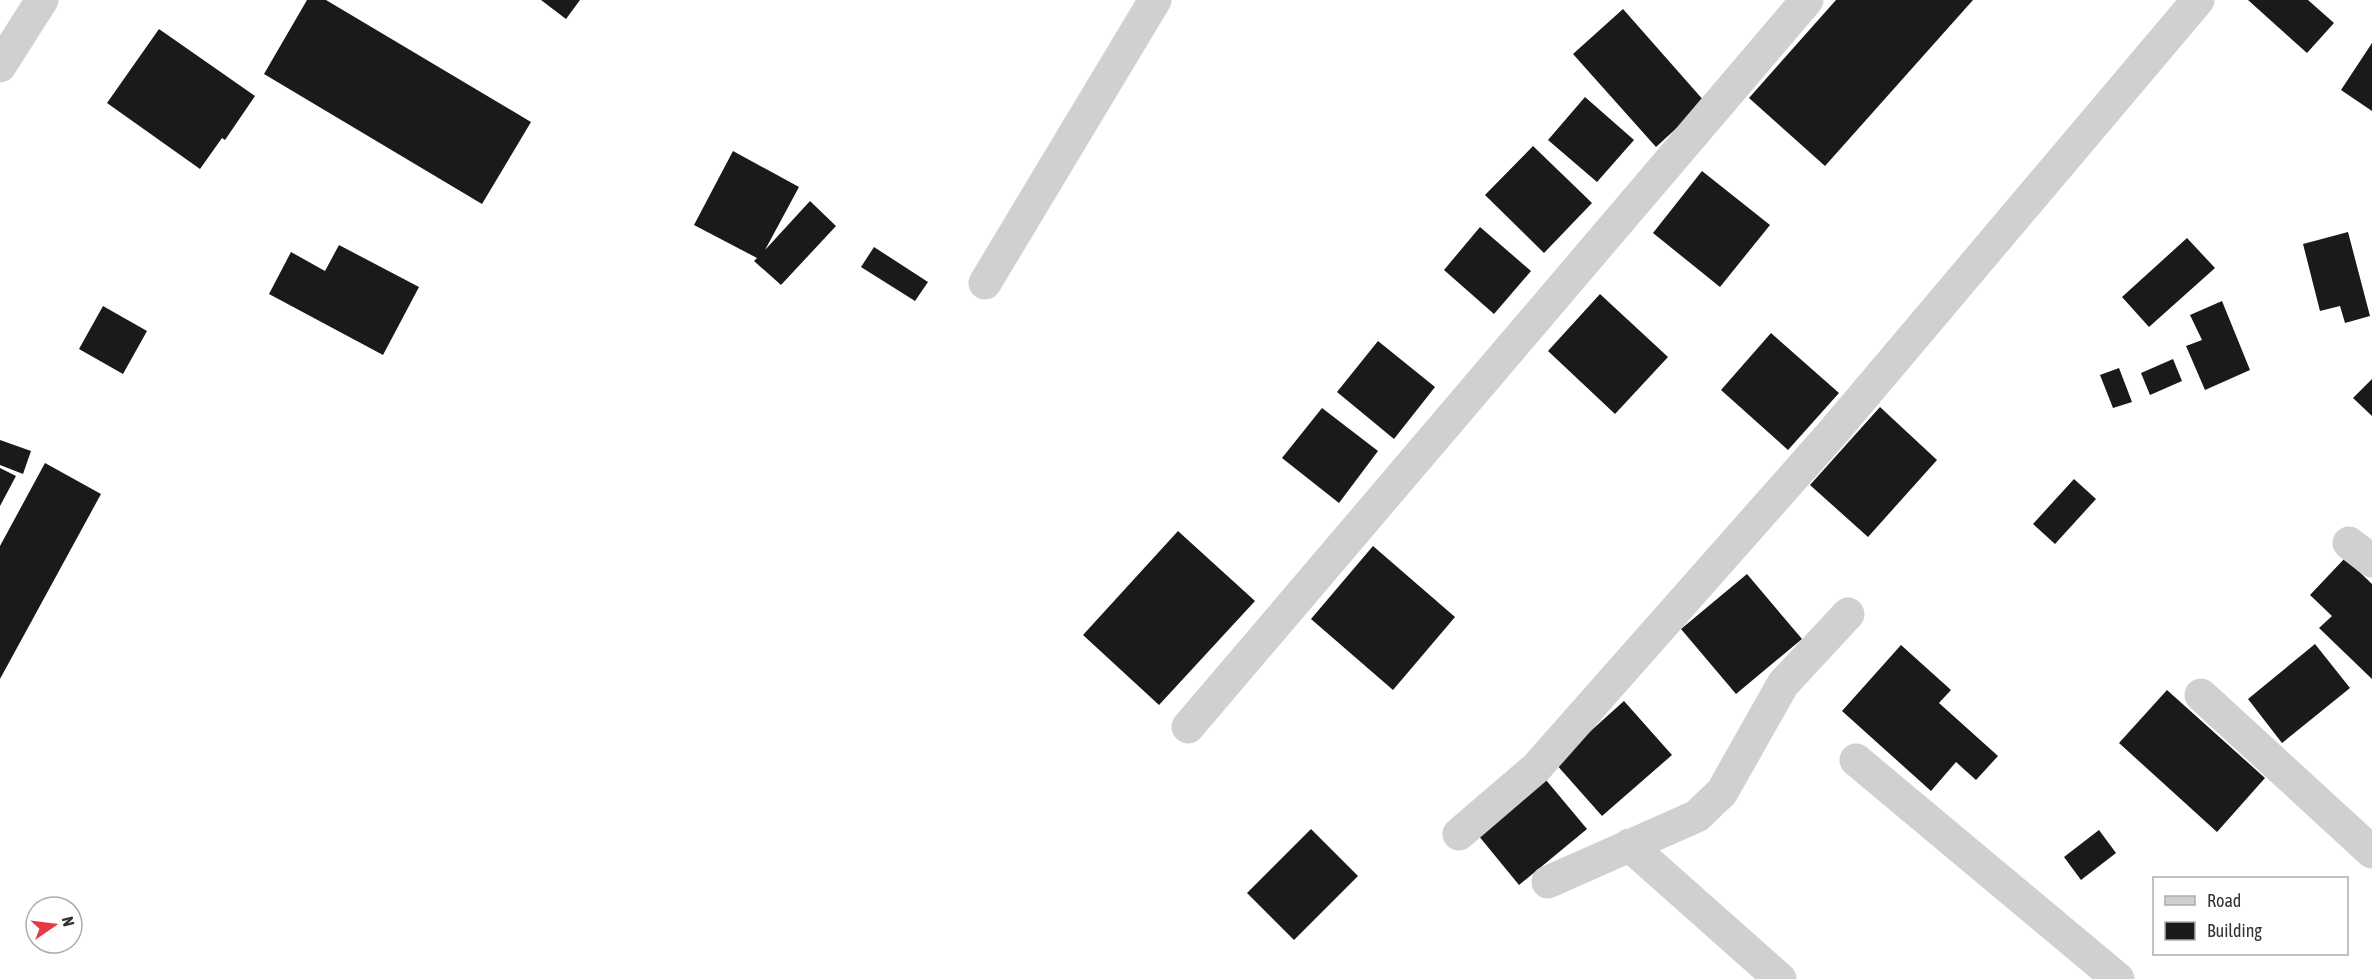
<svg xmlns="http://www.w3.org/2000/svg" width="2372" height="979" font-family="'Asap Condensed',sans-serif">
  <rect width="100%" height="100%" fill="#fff"/>
  <!-- building -->
  <path fill="#1a1a1a" d="M307,0H326L531,122L482,204L264,74Z
    M541,0H580L566,19Z
    M1836,0H1973L1825,166L1749,98Z
    M2248,0H2308L2334,23L2307,53Z
    M1623,9L1705,102L1656,147L1573,54Z
    M159,29L255,96L225,140L222,138L200,169L107,103Z
    M2372,43V111L2341,90Z
    M1585,97L1634,140L1597,182L1548,140Z
    M1533,146L1592,203L1544,253L1485,195Z
    M733,151L799,187L765,250L810,201L836,226L781,285L754,261L757,258L694,225Z
    M1702,171L1770,225L1720,287L1653,233Z
    M1480,227L1531,271L1494,314L1444,270Z
    M2348,232L2370,316L2345,323L2340,306L2320,311L2303,244Z
    M2187,238L2215,268L2149,327L2122,297Z
    M339,245L419,287L383,355L269,294L291,252L325,271Z
    M874,247L928,282L915,301L861,267Z
    M1600,294L1668,357L1615,414L1548,351Z
    M2222,301L2250,370L2205,390L2186,346L2202,340L2190,315Z
    M103,306L147,331L123,374L79,349Z
    M1771,333L1839,393L1788,450L1721,390Z
    M1378,341L1435,387L1394,439L1337,392Z
    M2173,359L2182,381L2150,395L2141,373Z
    M2119,368L2132,402L2113,408L2100,375Z
    M2372,379V416L2353,398Z
    M1880,407L1937,460L1868,537L1810,485Z
    M1322,408L1378,451L1339,503L1282,458Z
    M0,440L31,451L23,474L0,465Z
    M45,463L101,494L0,679V546Z
    M0,468L16,476L0,506Z
    M2074,479L2096,499L2055,544L2033,524Z
    M1178,531L1255,601L1159,705L1083,635Z
    M1373,546L1455,617L1393,690L1311,619Z
    M2345,558L2372,584V679L2319,628L2332,616L2310,595Z
    M1747,574L1802,639L1736,694L1681,629Z
    M2315,644L2350,688L2282,743L2248,699Z
    M1901,645L1951,690L1939,703L1998,756L1976,780L1956,762L1931,791L1842,711Z
    M2167,690L2265,778L2217,832L2119,743Z
    M1624,701L1672,755L1602,816L1555,763Z
    M1546,780L1587,829L1519,885L1478,835Z
    M1311,829L1358,876L1294,940L1247,893Z
    M2099,830L2116,853L2081,880L2064,857Z"/>
  <g fill="none" stroke-linecap="round" stroke-linejoin="round">
    <!-- minor -->
    <path stroke="#d0d0d0" stroke-width="33" d="M0,66L42,0
      M985,283L1155,0
      M2349,543L2372,561
      M2201,695L2372,852
      M1188,727L1807,0
      M1856,760L2118,979
      M1459,834L1536,768L1834,431L2198,0
      M1629,845L1780,979
      M1548,882L1697,816L1722,792L1783,684L1848,614"/>
  </g>
  <!-- legend -->
  <rect x="2153" y="877" width="195" height="78" fill="#ffffff" stroke="#adadad" stroke-width="1.5"/>
  <rect x="2165" y="896" width="30" height="9" fill="#d0d0d0" stroke="#adadad" stroke-width="1.5"/>
  <text x="2207" y="907" font-size="18" fill="#333333">Road</text>
  <rect x="2165" y="922" width="30" height="18" fill="#1a1a1a" stroke="#adadad" stroke-width="1.5"/>
  <text x="2207" y="937" font-size="18" fill="#333333">Building</text>
  <!-- north arrow -->
  <g transform="translate(54 925) rotate(76)"><circle r="28" fill="#ffffff" stroke="#adadad" stroke-width="1.5"/>
  <path d="M0-4.5L10 22L0 15L-10 22Z" fill="#e63946"/>
  <text y="-9" font-size="16" font-weight="bold" text-anchor="middle" fill="#333333">N</text>
  </g>
</svg>
